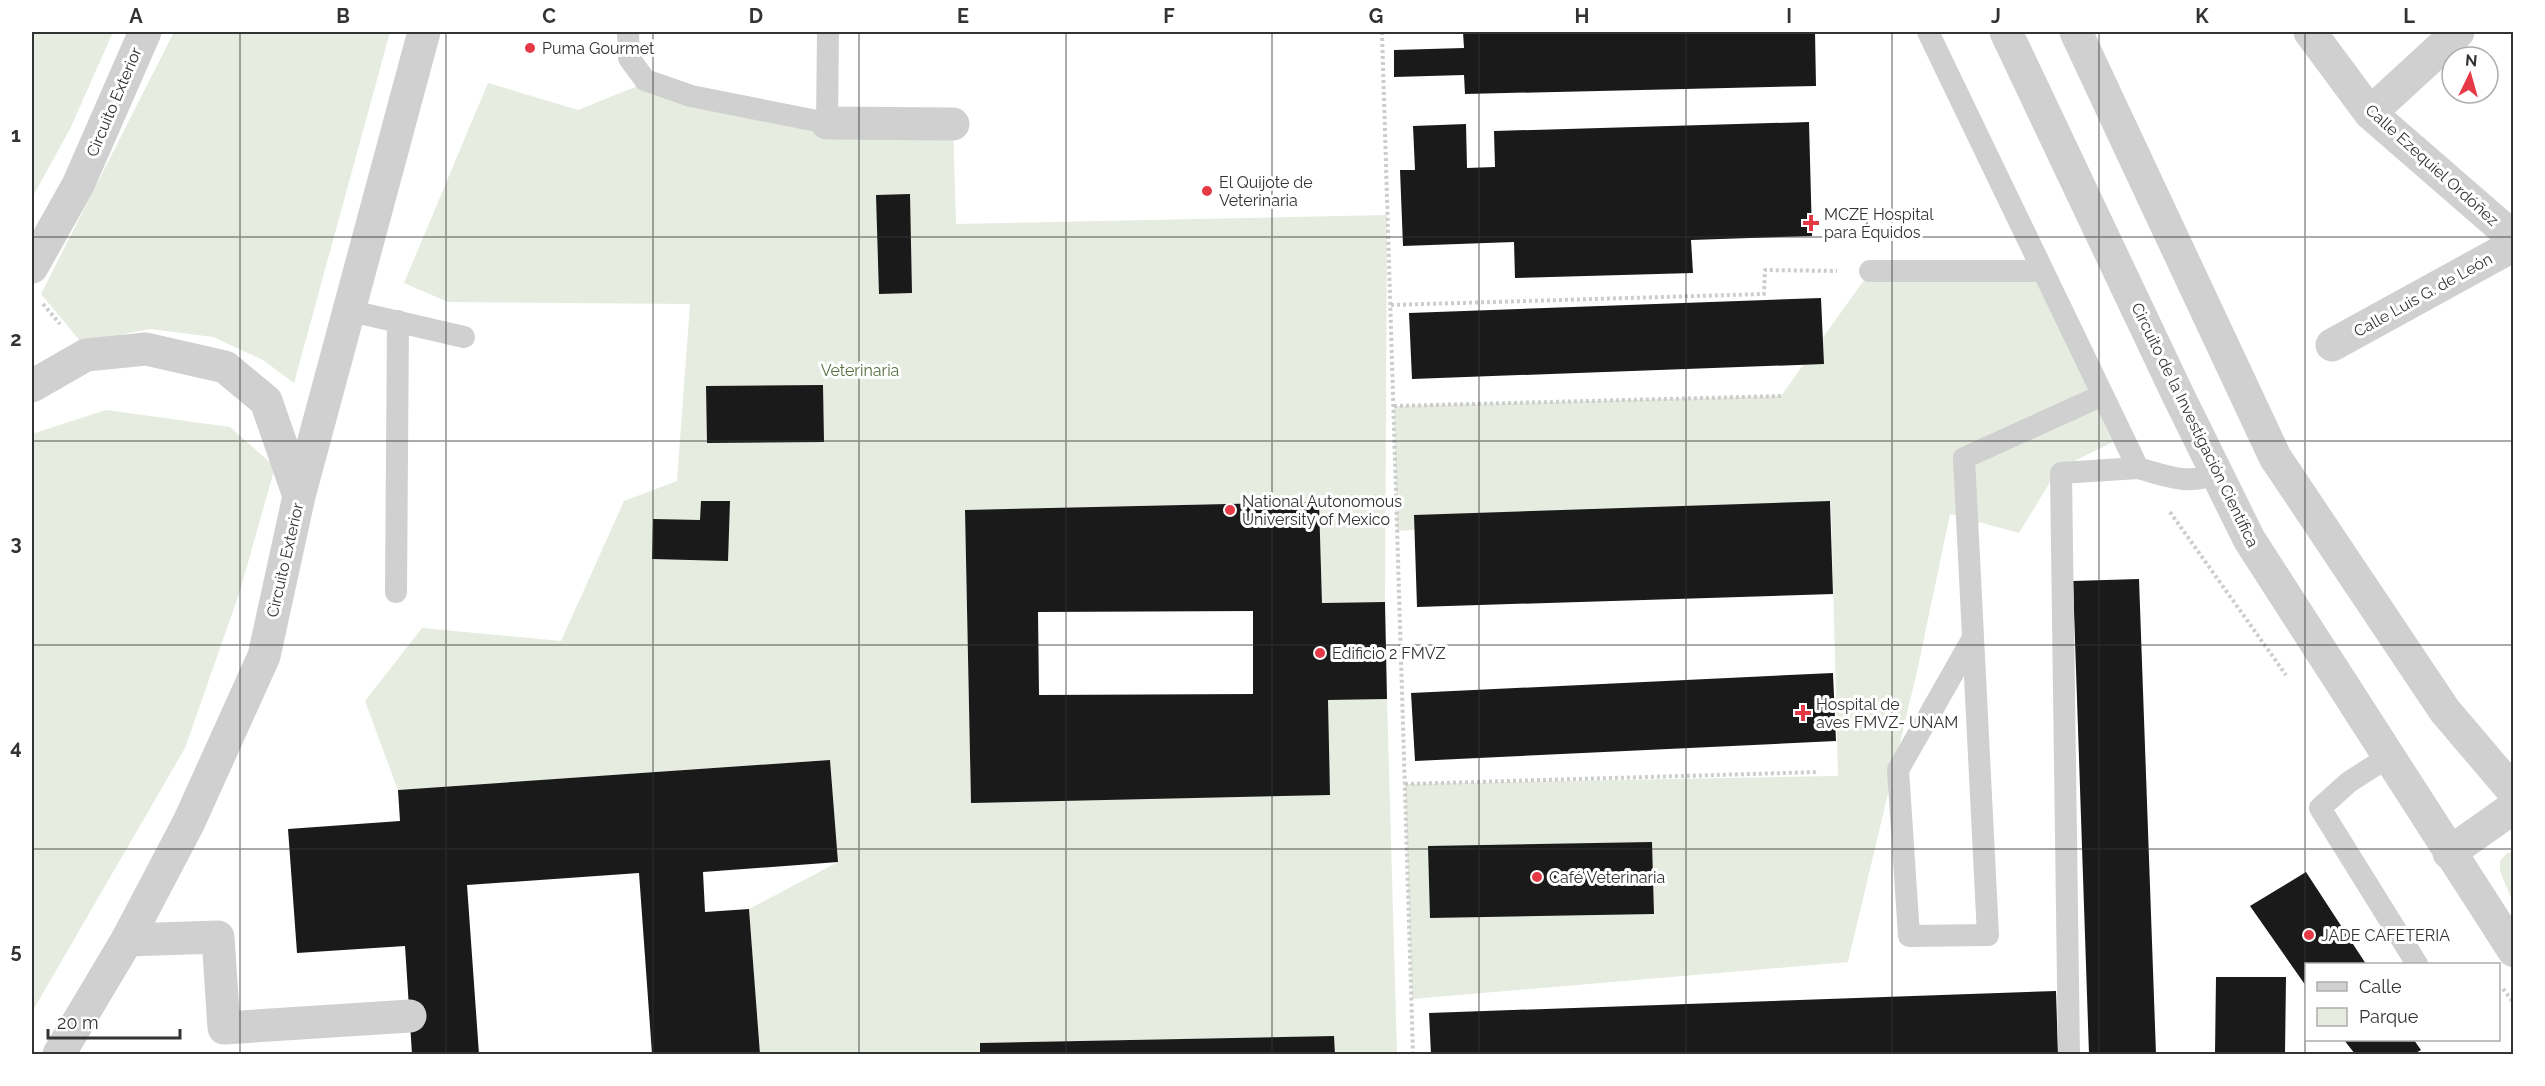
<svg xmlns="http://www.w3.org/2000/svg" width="2545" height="1086" font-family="Raleway,sans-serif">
  <rect width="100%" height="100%" fill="#fff"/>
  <!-- green -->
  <path fill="#e6ecdf" d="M32,32H113L70,129L32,198Z
    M174,32H390L294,383L263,360L213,337L150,329L81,342L41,294Z
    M488,83L578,110L645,83L691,99L953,124L956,224L1387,215L1385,602L1322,603L1319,502L965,510L971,803L1328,700L1387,699L1397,1054H1335L1334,1036L980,1043V1054H760L749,909L838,862L830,760L398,790L365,701L422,628L561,641L624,501L677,481L690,304L448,302L404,283Z
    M2041,275L2119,439L2058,469L2019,533L1950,514L1918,667L1848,962L1412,999L1405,784L1838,776L1831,501L1397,531L1394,406L1781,396L1867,276Z
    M106,410L230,427L275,467L240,591L185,748L32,1012V434Z
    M2513,852H2514L2513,903L2500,871V861L2507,853Z"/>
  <!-- building -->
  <path fill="#1a1a1a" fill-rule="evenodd" d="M1463,32H1815L1816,86L1465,94L1464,75L1394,77V50L1464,48Z
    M1809,122L1812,236L1691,240L1693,273L1515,278L1514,242L1403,246L1400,170H1415L1413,126L1466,124L1467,168L1495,167L1494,131Z
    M910,194L912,293L879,294L876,195Z
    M1821,298L1824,364L1412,379L1409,313Z
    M823,385L824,442L707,443L706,386Z
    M701,501H730L728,561L652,559L653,519L700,520Z
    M1830,501L1833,594L1417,607L1414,515Z
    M1319,502L1322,603L1385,602L1387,699L1328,700L1330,795L971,803L965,510ZM1253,611V694L1039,695L1038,612Z
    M2139,579L2156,1054H2089L2073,581Z
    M1833,673L1836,741L1415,761L1411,693Z
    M830,760L838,862L703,872L705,912L749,909L760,1054H652L639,873L467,885L479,1054H412L405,946L297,953L288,829L400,821L398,790Z
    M1652,842L1654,914L1430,918L1428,846Z
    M2306,872L2366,964H2306V986L2250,906Z
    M2216,977H2286L2285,1054H2215Z
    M2056,991L2058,1054H1431L1429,1013Z
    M1334,1036L1335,1054H980V1043Z
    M2344,1040H2414L2421,1050L2414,1054H2355Z"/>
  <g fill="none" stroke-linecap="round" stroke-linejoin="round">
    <!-- path -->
    <path stroke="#cdcdcd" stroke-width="4" stroke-dasharray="3 3" stroke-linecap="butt" d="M1382,32L1413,1054
      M43,304L60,324
      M1391,305L1764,294L1765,270L1837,271
      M1394,406L1781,396
      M2170,512L2286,675
      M1405,784L1819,772
      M2503,989L2514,1003"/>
    <!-- service -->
    <path stroke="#d0d0d0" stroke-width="22" d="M628,32L629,58L645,80L691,96L827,123L828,32
      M1928,32L2138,468C2167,476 2189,486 2217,473
      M1870,271H2043
      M351,311L464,337
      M396,592L398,321
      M1973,638L1898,770L1909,936L1988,935L1964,458L2103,395
      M2388,757L2349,782L2320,808L2417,964
      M2069,1054L2061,473L2138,468"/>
    <!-- pedestrian -->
    <path stroke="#d0d0d0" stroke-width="33" d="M827,123L953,124
      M127,940L218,937L224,1028L410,1016"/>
    <!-- minor -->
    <path stroke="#d0d0d0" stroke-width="33" d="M2310,32L2370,113L2514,238
      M2370,113L2458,32
      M2332,345L2514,245"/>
    <!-- tertiary -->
    <path stroke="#d0d0d0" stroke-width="33" d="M2006,32L2178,395L2249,539L2514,951
      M2076,32L2275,457L2445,711L2514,792
      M32,267L78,185L145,32
      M32,386L86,355L146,349L225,367L266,401L299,496
      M2449,853L2514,807
      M59,1054L127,940L189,822L264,656L299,496L424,32"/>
  </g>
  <!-- grid -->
  <path fill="none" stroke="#333" stroke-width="1.5" stroke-opacity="0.55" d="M240,32V1054M446,32V1054M653,32V1054M859,32V1054M1066,32V1054M1272,32V1054M1479,32V1054M1686,32V1054M1892,32V1054M2099,32V1054M2305,32V1054M32,237H2514M32,441H2514M32,645H2514M32,849H2514"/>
  <!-- markers -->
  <g fill="#e63946" stroke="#fff" stroke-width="2">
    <circle cx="530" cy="48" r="6"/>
    <circle cx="1207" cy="191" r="6"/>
    <path d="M1808 214h6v6h6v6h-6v6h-6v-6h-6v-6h6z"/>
    <circle cx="1230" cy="510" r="6"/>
    <circle cx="1320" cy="653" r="6"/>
    <path d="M1800 704h6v6h6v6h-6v6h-6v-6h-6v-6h6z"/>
    <circle cx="1537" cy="877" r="6"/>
    <circle cx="2309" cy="935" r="6"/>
  </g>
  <g text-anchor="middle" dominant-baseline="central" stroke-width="6" stroke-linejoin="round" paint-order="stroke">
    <!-- poi labels -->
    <g font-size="16" fill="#333" stroke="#fff" text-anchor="start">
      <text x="542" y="48">Puma Gourmet</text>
      <text x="1219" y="182">El Quijote de<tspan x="1219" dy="18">Veterinaria</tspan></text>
      <text x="1824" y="214">MCZE Hospital<tspan x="1824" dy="18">para Équidos</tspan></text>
      <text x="1242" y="501">National Autonomous<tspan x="1242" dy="18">University of Mexico</tspan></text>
      <text x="1332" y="653">Edificio 2 FMVZ</text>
      <text x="1816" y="704">Hospital de<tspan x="1816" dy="18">aves FMVZ- UNAM</tspan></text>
      <text x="1549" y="877">Café Veterinaria</text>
      <text x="2321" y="935">JADE CAFETERIA</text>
    </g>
    <!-- street labels -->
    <g font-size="16" fill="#333" stroke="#fff">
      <text transform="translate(114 102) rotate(-67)">Circuito Exterior</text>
      <text transform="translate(2432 165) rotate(42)">Calle Ezequiel Ordóñez</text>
      <text transform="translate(2423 295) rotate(-29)">Calle Luis G. de León</text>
      <text transform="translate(2195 425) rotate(64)">Circuito de la Investigación Científica</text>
      <text transform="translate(285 560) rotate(-77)">Circuito Exterior</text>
    </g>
    <!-- park labels -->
    <g font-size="16" fill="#56703f" stroke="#fff">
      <text x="860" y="370">Veterinaria</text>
    </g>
  </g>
  <!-- border -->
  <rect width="2545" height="1086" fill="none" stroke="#ffffff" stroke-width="66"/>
  <!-- legend -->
  <rect x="2305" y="963" width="195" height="78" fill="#ffffff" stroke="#adadad" stroke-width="1.5"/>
  <rect x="2317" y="982" width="30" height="9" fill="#d0d0d0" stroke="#adadad" stroke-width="1.5"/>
  <text x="2359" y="993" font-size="18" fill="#333333">Calle</text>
  <rect x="2317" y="1008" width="30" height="18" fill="#e6ecdf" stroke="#adadad" stroke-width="1.5"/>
  <text x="2359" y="1023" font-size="18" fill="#333333">Parque</text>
  <!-- north arrow -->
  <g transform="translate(2470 75) rotate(5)"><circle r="28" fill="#ffffff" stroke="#adadad" stroke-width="1.5"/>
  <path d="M0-4.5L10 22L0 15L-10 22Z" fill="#e63946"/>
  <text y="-9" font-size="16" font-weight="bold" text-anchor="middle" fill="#333333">N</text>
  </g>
  <!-- scale -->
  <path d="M48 1029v9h132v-9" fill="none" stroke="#333333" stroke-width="3"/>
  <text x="57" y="1029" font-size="18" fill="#333333" stroke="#ffffff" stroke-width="4.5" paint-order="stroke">20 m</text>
  <rect x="33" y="33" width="2479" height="1020" fill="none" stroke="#333" stroke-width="2"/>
  <g font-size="20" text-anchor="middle" font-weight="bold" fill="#333">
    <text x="136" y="23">A</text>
    <text x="343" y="23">B</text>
    <text x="549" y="23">C</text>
    <text x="756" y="23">D</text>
    <text x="963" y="23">E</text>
    <text x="1169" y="23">F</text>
    <text x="1376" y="23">G</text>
    <text x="1582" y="23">H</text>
    <text x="1789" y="23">I</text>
    <text x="1996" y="23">J</text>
    <text x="2202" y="23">K</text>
    <text x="2409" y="23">L</text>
    <text x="16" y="142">1</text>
    <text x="16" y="346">2</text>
    <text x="16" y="550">3</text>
    <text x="16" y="754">4</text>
    <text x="16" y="958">5</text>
  </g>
</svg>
